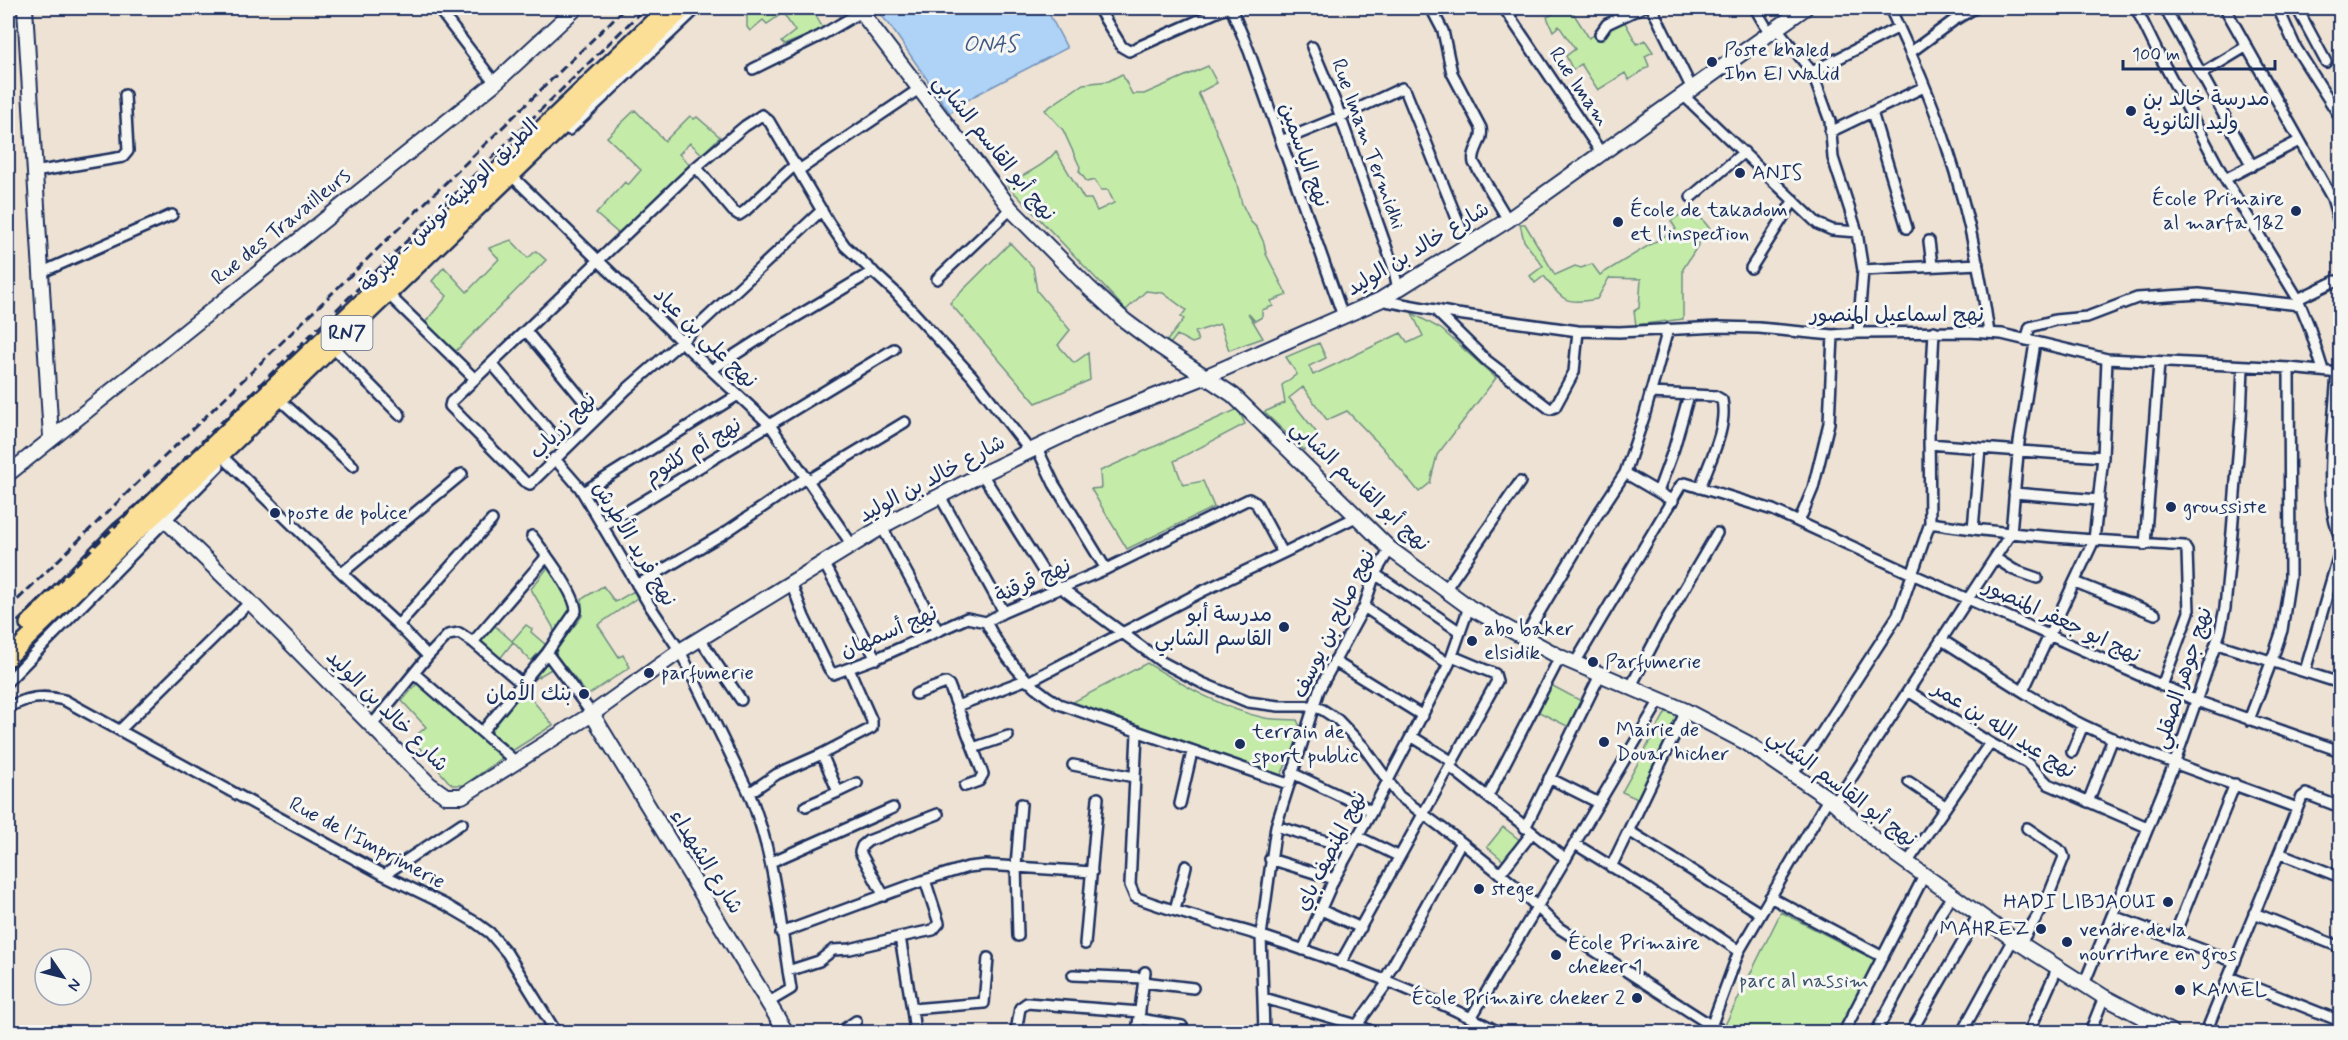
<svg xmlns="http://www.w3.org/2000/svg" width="2348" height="1040" font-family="Mynerve,'Playpen Sans Arabic',sans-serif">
  <rect width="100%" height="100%" fill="#ede2d3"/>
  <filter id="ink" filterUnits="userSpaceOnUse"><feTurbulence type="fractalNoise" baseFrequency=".0167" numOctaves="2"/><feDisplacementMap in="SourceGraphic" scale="12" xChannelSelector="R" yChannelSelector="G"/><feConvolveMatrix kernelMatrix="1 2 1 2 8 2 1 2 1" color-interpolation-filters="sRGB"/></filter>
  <g filter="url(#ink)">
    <!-- green -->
    <path fill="#c4eca8" stroke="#708e83" stroke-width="1.5" d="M743,8H812L823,29L784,45L781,42L795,31L783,13L767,24L763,20L750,31L747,27V17Z
      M1564,8H1570L1589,38L1623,19L1637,44L1645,40L1653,52L1645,56L1649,66L1629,80L1625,73L1598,90L1581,64L1573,70L1566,56L1575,49L1559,26L1553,31L1547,17Z
      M1208,66L1217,83L1198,93L1212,121L1236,180L1242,204L1251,222L1257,228L1264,243L1266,254L1287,295L1271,301L1273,306L1262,310V317L1255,321L1248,313L1263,338L1229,350L1220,324L1195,332L1198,341L1192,343L1177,335L1171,343L1166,342L1184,319L1181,317L1186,310L1163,293L1146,291L1126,310L1007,185C1023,174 1044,167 1056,151L1084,199H1091L1097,211L1114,203L1108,190H1101L1095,180L1087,182L1079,171L1080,167L1063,130L1045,110L1083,84L1109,81L1122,74L1132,94H1144Z
      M635,110L665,141L690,116L694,119L697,117L720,137L702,154L690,143L679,154L691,166L618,233L596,214L625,182L628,185L641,170L607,137Z
      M1692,207L1711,230L1700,242L1683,269V319L1636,325L1634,311L1639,308L1641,279L1609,278L1597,299C1564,305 1564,301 1544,276L1535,283L1530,276L1543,266L1524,241L1520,224H1525L1555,275L1575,266L1581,268L1592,264L1600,275L1676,229L1671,221Z
      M511,240L528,258L536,251L546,260L456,351L423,325L447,296L432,281L444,267L467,292L499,259L489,248Z
      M1010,243L1033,267L1037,291L1070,330L1058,345L1074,363L1088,353L1090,380L1036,403L950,303Z
      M1412,313L1441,329L1496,378L1437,455L1430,483L1419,492L1382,447L1347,411L1327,420L1303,387L1289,398L1320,437L1304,450L1264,412L1285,403L1282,385L1297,374L1286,357L1319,343L1326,358L1309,366L1313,375L1401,333L1408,343L1423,336Z
      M1238,409L1245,424L1174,461L1183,485L1203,481L1214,507L1127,549L1091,489L1101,488L1100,471Z
      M549,566L566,590L573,610L554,632L553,627L531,589Z
      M603,586L615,602L634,591L637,598L598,625L619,657L623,655L630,667L588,695L556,655L557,648L582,616V599Z
      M493,624L512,641L526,625L532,629L531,632L546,645L531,661L513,642L499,660L481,644L482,637Z
      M546,661L553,668L531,681L527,687L529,696L553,725L512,751L487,730L543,663Z
      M1147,663C1182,684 1224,710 1265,718C1275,720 1287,719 1297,720L1302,731L1281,775L1073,702Z
      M420,680L505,756L464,785H453L448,781L412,739L426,727L402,701Z
      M1551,685L1583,702L1569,727L1537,711Z
      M1667,710L1679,714L1640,800L1622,792Z
      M1503,827L1521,841L1505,862L1487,847Z
      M1781,912L1879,962L1840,1032H1741L1725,1025Z"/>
    <!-- water -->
    <path fill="#aed3f7" stroke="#7391ba" stroke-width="1.5" d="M874,8H1046L1067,48L974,96L950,113L889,24Z"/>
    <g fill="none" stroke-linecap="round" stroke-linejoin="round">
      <defs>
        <path id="street" d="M438,8L495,83
          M1098,8L1122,47L1129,51L1226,8
          M1231,8L1249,51L1343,316
          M1431,8L1443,31L1452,73L1481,128C1484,142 1471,150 1474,163L1508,220
          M1504,8L1602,154
          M1652,8L1692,89
          M1755,8L1769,32
          M1890,8C1910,52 1931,97 1946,144C1967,206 1980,268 1989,333
          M2136,8L2157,51L2225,179L2298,299L2309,326L2323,370
          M2165,8L2252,166
          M2225,8L2332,198L2340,225
          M2278,8L2296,48L2340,117
          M2297,8L2326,62
          M1776,27L1812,72L1830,121L1833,158L1857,232L1860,252L1863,270L1858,333
          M1600,34L1607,24L1641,8
          M1312,47L1336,104L1393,266L1398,289
          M1911,52L1953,21L1975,8
          M753,69L820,36L861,12
          M1812,72L1899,27
          M2201,74L2247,46
          M1683,95L1818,224L1832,230L1857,232
          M1872,112L1907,228
          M569,130L697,8
          M1830,132L1924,87
          M1281,141L1340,117L1402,88L1406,92L1468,246
          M696,167L733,211L739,215L745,211L796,164
          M799,170L919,89
          M34,172L123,157L128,151L125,95
          M511,175L694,354L770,425L852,545
          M2225,179L2299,141
          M1691,197L1744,152
          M822,210L681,342L627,389L530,484L524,481L450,406L451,402L696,167L745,126L762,115L769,121L829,223L845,246L894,291L972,376L1030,451
          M1929,241L1932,265
          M1751,268L1794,200
          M1863,270L1978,264
          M40,273L172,215
          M937,279L1011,209
          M388,294L475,379
          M2298,299L2335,281L2340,283
          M1380,300L1457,314L1578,331L1619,332L1719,327L1759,328L1833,335L1858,333L1968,332L2002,334L2107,359L2289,368L2340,373
          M1435,310L1486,360L1550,409L1555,407L1574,372L1578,331
          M526,331L597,417
          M2026,340L2030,327L2055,320L2087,317L2137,298L2199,294L2300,305
          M333,347L400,415
          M492,364L564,448
          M711,370L769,333L873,271
          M2337,372C2335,414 2322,501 2340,537
          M1650,393L1715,396L1722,400C1728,428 1709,462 1700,488
          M279,399L353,466
          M1929,444L1980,448L1973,529
          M1037,448L1054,484L1106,569
          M1980,448L2103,457
          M221,455L342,573L462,474
          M554,458L580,488L648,603L680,651L749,793
          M1625,473L1673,501
          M982,474L1055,590
          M809,480L905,422
          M583,492L738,395
          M1658,492L1674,448L1689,395
          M2014,493L2099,500
          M940,496L1004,612
          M1799,522L1813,488L1829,423L1833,335
          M1930,523C2014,536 2099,540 2184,546L2187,551L2189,612L2162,686
          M603,526L894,349
          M882,527L938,631
          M2145,545L2159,363
          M1995,558L2014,570L2037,578
          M824,563L876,659
          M342,573L398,625L428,656
          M1375,574L1459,631
          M791,582L804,617L829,669L833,674L882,656L967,618L986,622
          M2075,582L2155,614
          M637,585L723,534L807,477
          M1060,587L1162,662L1202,683L1248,702L1279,706H1313L1323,710L1338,720L1363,746L1399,796L1461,842L1514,885L1559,928L1712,1026L1727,1032
          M1445,590L1520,482
          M1364,607L1449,664
          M398,625L492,520
          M1524,638L1596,517L1625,473L1644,417L1668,329
          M700,639L741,700
          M1942,640C1988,669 2034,701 2083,725C2152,758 2226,781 2297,808
          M2217,644L2340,683
          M547,653L592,714
          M1334,661L1423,716
          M1575,663L1681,485L1685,483L1773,510L1914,575L2197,701L2340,751
          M2305,671L2340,551
          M415,674L516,762
          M8,681L219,466
          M1028,682L1203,591L1283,553
          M521,683L473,642L547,556
          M1630,688L1663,625L1717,533
          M1908,691L1990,743L2027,763L2048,784L2147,827
          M2023,691L2094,540L2103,457L2107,359
          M916,694L946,683L949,685L957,706L1025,680
          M957,706L983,774L979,781L965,786
          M8,708C25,697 44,695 64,700L384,875L446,905L475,922L490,933L507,953L556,1032
          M2249,720L2272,660L2282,630L2290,577L2289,368
          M371,726L428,656L448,635L459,633L473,642
          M120,730L250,602
          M482,732L547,653L576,611C576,593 543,551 532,536
          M1137,733L1130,885L1135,897C1176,913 1220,923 1262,936C1343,962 1424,993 1499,1032
          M1411,736L1453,762
          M973,748L1008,736
          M2072,752L2083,725
          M822,754L838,792L857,783
          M1073,765L1134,777
          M1450,767L1566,859
          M1292,773L1372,811
          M1792,774L1817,740L1898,615L1930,523L1929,431L1934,331
          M1549,778L1599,803
          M1909,782L1945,806
          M1288,784L1059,704C1025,684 1004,657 986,622L1004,612L1106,569L1249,499L1256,503L1283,553L1356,517
          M1488,796L1560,657
          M2088,802L2113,738
          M1835,803L2011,533L2019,442L2035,343
          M1180,804L1192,752
          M806,806L838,792
          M1276,826L1350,848
          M1525,828L1600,675
          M1629,831L1760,913
          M1357,836L1398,856
          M1575,844L1645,887L1739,951
          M2279,853L2340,877
          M1270,859L1334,879
          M771,862L893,808
          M1907,863L1990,743
          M1611,867L1686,711
          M1500,874L1532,833
          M384,875L462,823
          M925,880L968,867L986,865L1092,872
          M884,896L860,852L862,846L868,841L938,814
          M1770,897L1883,957
          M1175,910L1186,866
          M1321,910L1361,928
          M2254,913L2340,947
          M2113,916L2235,962
          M781,933L925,880L939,923L933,930L900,937
          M1018,936L1016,866L1021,804
          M2173,939L2235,784
          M1085,944L1098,798
          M2020,944L2046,902L2064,857L2062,852L2027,828
          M1303,950L1334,879L1372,811L1449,664L1469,607
          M1340,964L1497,681L1495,674L1452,656
          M788,971L819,961L833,950L850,949L900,937L912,1009
          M1073,975L1144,978
          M2229,977L2340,1021
          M1384,981L1461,842
          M1143,982L1193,988
          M2084,984L2175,762L2220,632L2225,608L2232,532L2241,418L2243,366
          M1264,998L1357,1025L1373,1032
          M769,1002L791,989C780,923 775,855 749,793L777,774L822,754L872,728V721L849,669
          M1471,1018L1660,700
          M1139,1019L1182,1026
          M1357,1025L1388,982
          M840,1032L856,1021
          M915,1032L912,1009L984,1003L988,958
          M1016,1032L1020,1008L1027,1003L1140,1012
          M1137,1032L1145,972
          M1264,1032L1261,936L1276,826L1319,690L1364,607L1375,574L1390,549
          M1709,1032L1739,951L1828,799
          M1844,1032L1924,876
          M1876,1032L1940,914L1952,896
          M1911,1032L1979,914
          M1962,1032L2013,939
          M2029,1032L2057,969
          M2090,1032L2104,997
          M2143,1032L2147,1021
          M2206,1032L2302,797L2306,794L2340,807"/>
        <path id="secondary" d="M25,8L51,437
          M858,8L1011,209L1089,288L1124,320L1159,346L1233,395L1390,549L1469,607L1496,622L1560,657L1686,711L1747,743L1835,803L1874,839L2013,939L2104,997L2171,1032
          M8,474L495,83L576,8
          M151,506L250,602L429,784L446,796H462L592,714L680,651L890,522L982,474L1095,420L1207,376L1380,300L1398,289L1508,220L1805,8
          M592,714L786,1032"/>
        <path id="primary" d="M28,624L119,531L150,505L667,8
          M8,658L125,543L221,455L685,8"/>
      </defs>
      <!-- street casing -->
      <use href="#street" stroke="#1b2f5e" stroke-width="14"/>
      <!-- secondary casing -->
      <use href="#secondary" stroke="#1b2f5e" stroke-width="18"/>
      <!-- primary casing -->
      <use href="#primary" stroke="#1b2f5e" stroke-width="20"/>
      <!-- street -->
      <use href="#street" stroke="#f6f6f2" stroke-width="9"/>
      <!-- secondary -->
      <use href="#secondary" stroke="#f6f6f2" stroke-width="14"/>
      <!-- primary -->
      <use href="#primary" stroke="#fbdf96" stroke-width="15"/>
      <!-- rail -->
      <path stroke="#1b2f5e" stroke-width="3" stroke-dasharray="9 4.5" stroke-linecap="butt" d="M8,609L625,8
        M8,631L645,8"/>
    </g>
  </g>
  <!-- markers -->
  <g fill="#1b2f5e" stroke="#f6f6f2" stroke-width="2">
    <circle cx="1712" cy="62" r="6"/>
    <circle cx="2131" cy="111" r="6"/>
    <circle cx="1740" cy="173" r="6"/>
    <circle cx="2296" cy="211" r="6"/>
    <circle cx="1618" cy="222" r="6"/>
    <circle cx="2171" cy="507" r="6"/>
    <circle cx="275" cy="513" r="6"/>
    <circle cx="1284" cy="627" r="6"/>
    <circle cx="1472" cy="641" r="6"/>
    <circle cx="1593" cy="662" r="6"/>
    <circle cx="649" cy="673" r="6"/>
    <circle cx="584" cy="694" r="6"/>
    <circle cx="1604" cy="742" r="6"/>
    <circle cx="1240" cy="744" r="6"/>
    <circle cx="1479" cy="889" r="6"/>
    <circle cx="2168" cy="902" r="6"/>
    <circle cx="2041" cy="929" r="6"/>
    <circle cx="2067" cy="942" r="6"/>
    <circle cx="1556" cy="955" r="6"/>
    <circle cx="2180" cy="990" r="6"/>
    <circle cx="1637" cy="998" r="6"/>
  </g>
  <g text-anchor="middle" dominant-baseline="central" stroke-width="6" stroke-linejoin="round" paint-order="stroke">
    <!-- shield labels -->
    <rect fill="#f6f6f2" stroke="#5d6b8a" stroke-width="1.5" x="321.5" y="316" width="51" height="34" rx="4.5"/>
    <g font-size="20" font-weight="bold" fill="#1b2f5e">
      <text x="347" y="333">RN7</text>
    </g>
    <!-- poi labels -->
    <g font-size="21" fill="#1b2f5e" stroke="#f6f6f2" text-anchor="start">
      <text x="1724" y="50">Poste khaled<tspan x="1724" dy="24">Ibn El Walid</tspan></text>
      <text x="2143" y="99">مدرسة خالد بن<tspan x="2143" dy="24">وليد الثانوية</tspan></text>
      <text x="1752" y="173">ANIS</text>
      <text x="2284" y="199" text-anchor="end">École Primaire<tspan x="2284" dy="24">al marfa 1&amp;2</tspan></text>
      <text x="1630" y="210">École de takadom<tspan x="1630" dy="24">et l'inspection</tspan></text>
      <text x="2183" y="507">groussiste</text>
      <text x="287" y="513">poste de police</text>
      <text x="1272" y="615" text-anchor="end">مدرسة أبو<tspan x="1272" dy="24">القاسم الشابي</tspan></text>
      <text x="1484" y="629">abo baker<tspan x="1484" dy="24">elsidik</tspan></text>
      <text x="1605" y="662">Parfumerie</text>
      <text x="661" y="673">parfumerie</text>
      <text x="572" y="694" text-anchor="end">بنك الأمان</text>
      <text x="1616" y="730">Mairie de<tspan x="1616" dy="24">Douar hicher</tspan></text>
      <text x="1252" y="732">terrain de<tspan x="1252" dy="24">sport public</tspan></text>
      <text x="1491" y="889">stege</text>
      <text x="2156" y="902" text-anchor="end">HADI LIBJAOUI</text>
      <text x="2029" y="929" text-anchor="end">MAHREZ</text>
      <text x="2079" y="930">vendre de la<tspan x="2079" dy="24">nourriture en gros</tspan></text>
      <text x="1568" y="943">École Primaire<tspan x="1568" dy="24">cheker 1</tspan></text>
      <text x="2192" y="990">KAMEL</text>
      <text x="1625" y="998" text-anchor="end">École Primaire cheker 2</text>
    </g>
    <!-- street labels -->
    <g font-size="21" fill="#1b2f5e" stroke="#f6f6f2">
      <text transform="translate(1579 87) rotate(56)">Rue Imam</text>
      <text transform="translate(1368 144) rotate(70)">Rue Imam Termidhi</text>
      <text transform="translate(994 148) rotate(51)">نهج أبو القاسم الشابي</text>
      <text transform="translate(1304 155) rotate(70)">نهج الياسمين</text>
      <text transform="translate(449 206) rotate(-44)">الطريق الوطنية تونس - طبرقة</text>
      <text transform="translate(281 227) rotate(-39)">Rue des Travailleurs</text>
      <text transform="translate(1418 249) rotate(-31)">شارع خالد بن الوليد</text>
      <text x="1897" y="315">نهج اسماعيل المنصور</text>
      <text transform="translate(705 338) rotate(44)">نهج علي بن عياد</text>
      <text transform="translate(563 426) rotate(-45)">نهج زرياب</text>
      <text transform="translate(693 451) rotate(-31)">نهج أم كلثوم</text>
      <text transform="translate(932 479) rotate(-28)">شارع خالد بن الوليد</text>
      <text transform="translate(1360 486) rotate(43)">نهج أبو القاسم الشابي</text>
      <text transform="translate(634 544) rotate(59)">نهج فريد الأطرش</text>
      <text transform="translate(1033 581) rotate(-24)">نهج قرقنة</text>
      <text transform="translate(2062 621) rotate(25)">نهج ابو جعفر المنصور</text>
      <text transform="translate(1334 624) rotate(-64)">نهج صالح بن يوسف</text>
      <text transform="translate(889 632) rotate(-23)">نهج أسمهان</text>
      <text transform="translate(2183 678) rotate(-72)">نهج جوهر الصقلي</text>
      <text transform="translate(387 711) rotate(45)">شارع خالد بن الوليد</text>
      <text transform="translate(2004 730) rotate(32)">نهج عبد الله بن عمر</text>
      <text transform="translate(1842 788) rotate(37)">نهج أبو القاسم الشابي</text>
      <text transform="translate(367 843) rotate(28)">Rue de l'Imprimerie</text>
      <text transform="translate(1331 851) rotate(-63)">نهج المنصف باي</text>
      <text transform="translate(706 862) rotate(58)">شارع الشهداء</text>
    </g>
    <!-- park labels -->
    <g font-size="21" fill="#3d556d" stroke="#f6f6f2">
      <text x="1804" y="981">parc al nassim</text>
    </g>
    <!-- water labels -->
    <g font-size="22" font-style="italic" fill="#405884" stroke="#f6f6f2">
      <text x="990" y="45">ONAS</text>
    </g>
  </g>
  <!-- margin -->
  <rect width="2348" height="1040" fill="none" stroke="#f6f6f2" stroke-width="30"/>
  <rect x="15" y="15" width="2318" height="1010" fill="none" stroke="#1b2f5e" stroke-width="2" filter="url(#ink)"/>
  <!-- north arrow -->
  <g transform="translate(63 977) rotate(125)"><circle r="28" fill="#f6f6f2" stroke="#9ea6b7" stroke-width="1.5"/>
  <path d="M0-4.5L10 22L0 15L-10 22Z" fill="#1b2f5e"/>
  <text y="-9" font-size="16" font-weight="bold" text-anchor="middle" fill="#1b2f5e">N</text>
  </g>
  <!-- scale -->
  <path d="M2123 60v9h152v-9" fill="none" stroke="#1b2f5e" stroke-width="3"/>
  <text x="2132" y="60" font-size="18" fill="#1b2f5e" stroke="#f6f6f2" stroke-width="4.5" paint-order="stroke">100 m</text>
</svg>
